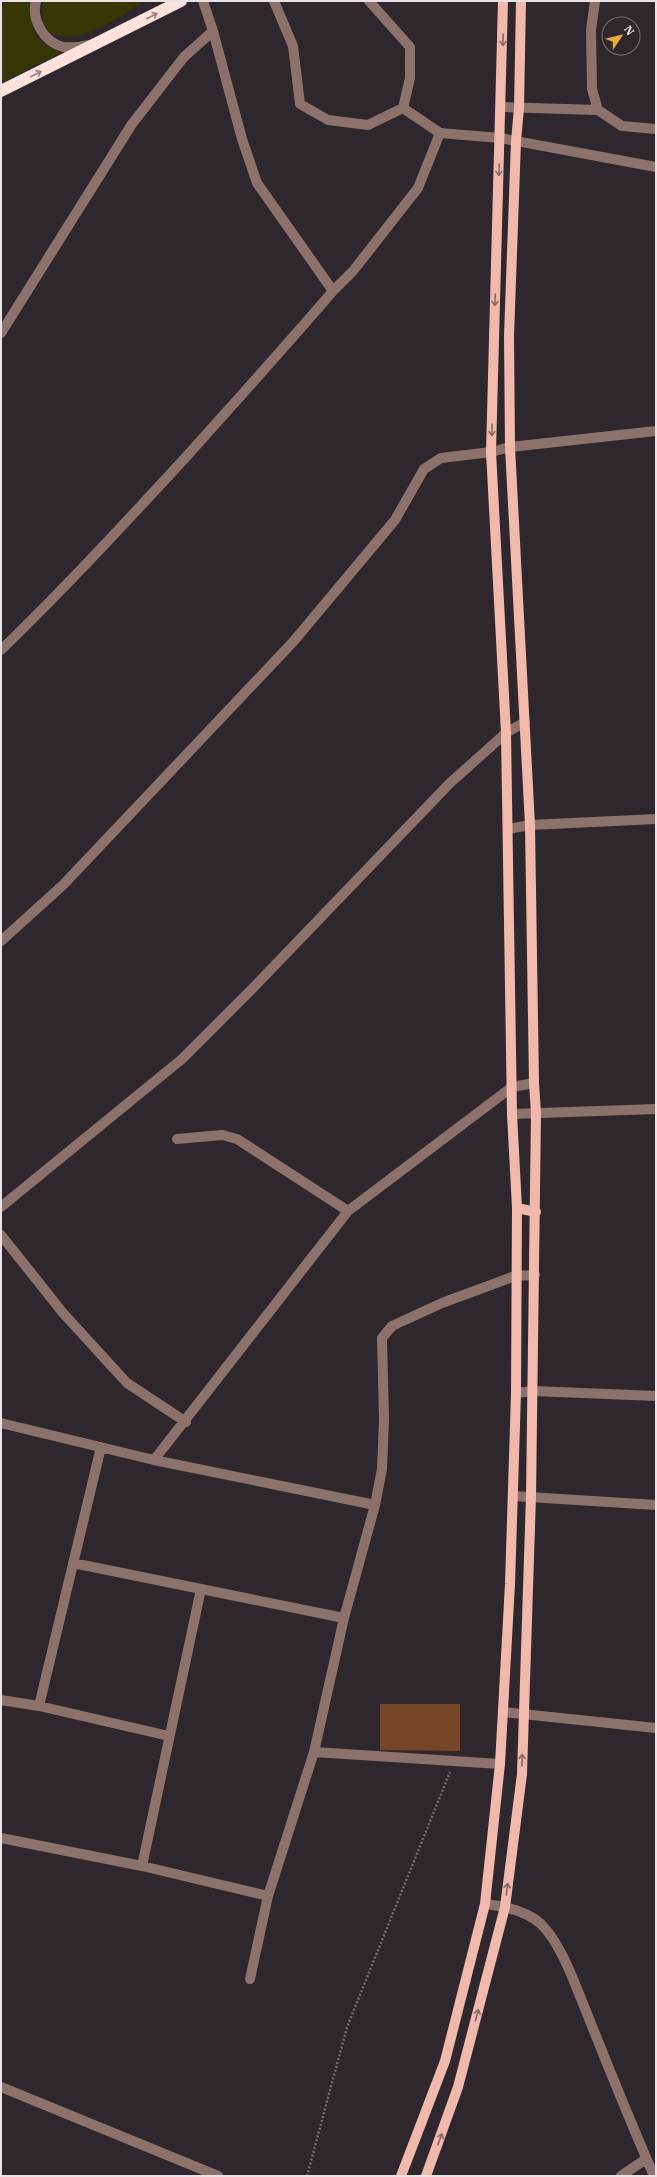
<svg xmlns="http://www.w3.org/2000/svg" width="657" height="2177" font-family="'IBM Plex Serif',serif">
  <rect width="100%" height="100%" fill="#2f272e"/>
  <!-- green -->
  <path fill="#363702" d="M13,1H31C31,19 30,37 49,47C53,49 57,50 60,53L1,82V7Z
    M45,1H142C124,16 65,55 46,27C40,19 41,10 45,1Z"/>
  <!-- building -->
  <path fill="#764627" d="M380,1704H460V1751L380,1750Z"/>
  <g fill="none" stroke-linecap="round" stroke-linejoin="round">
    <!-- path -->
    <path stroke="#726b71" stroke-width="2.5" stroke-dasharray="2 2" stroke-linecap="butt" d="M307,2176L347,2027L450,1772"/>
    <!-- minor -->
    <path stroke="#8d716b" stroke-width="10" d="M36,1C31,20 44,42 63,47C72,48 80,47 88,45
      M274,1L293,46L300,104L328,120L368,125L403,108L410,78V47L369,1
      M595,1L591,30L592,89L598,110L622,126L656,129
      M501,107L598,110
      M403,108L440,133L500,138L656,167
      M333,291L353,271L418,188L440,133
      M1,333L132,124L184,57L213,31L203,1
      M1,650C65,588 126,522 186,457C235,402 285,347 333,291L257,183L242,139L213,31
      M508,829L530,825L656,819
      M1,941L63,885L293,642L395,520L424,469L441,458L491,452L510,447L656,431
      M512,1114L656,1109
      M177,1139L222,1135L237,1139L348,1211
      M1,1207L182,1059L253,988L450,783L506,733L525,722
      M1,1235L63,1313L127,1383L186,1422
      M516,1393L533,1391L656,1396
      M1,1423L154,1460L348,1211L512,1087L534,1083
      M154,1460L375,1505L382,1469L384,1420L382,1338L392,1326L442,1303L515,1276L535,1275
      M513,1496L656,1505
      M375,1505L344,1618L314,1752L500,1764
      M73,1563L344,1618
      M1,1700L39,1706L169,1736
      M39,1706L101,1447
      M504,1712L656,1728
      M1,1838L142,1866L268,1896
      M142,1866L201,1589
      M485,1904C503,1906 527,1911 541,1924C563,1946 576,1988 588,2016C609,2069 631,2123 654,2176
      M250,1979L268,1896L314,1752
      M1,2087L218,2176
      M621,2176L646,2159"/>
    <!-- major -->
    <path stroke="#f1b9ac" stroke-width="10" d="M517,1208L536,1212
      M401,2176L445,2061L485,1904L500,1764L510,1584L516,1393L517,1208L512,1114L506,733L491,452L503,1
      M426,2176L458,2087L505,1907L522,1774L531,1496L536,1113L534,1083L530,825L510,447L509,336L516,141L519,108L521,1"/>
    <!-- highway -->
    <path stroke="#fde1da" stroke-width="12" d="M1,91L181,1"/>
  </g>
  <!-- one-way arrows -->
  <defs><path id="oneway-shaft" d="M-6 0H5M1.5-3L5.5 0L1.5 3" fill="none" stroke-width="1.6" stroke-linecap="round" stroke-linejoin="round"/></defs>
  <g stroke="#968484">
    <use href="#oneway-shaft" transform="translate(152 16) rotate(-27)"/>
    <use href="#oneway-shaft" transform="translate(36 74) rotate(-27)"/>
  </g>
  <g stroke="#866967">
    <use href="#oneway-shaft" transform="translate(503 40) rotate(92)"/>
    <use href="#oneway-shaft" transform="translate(499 170) rotate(92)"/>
    <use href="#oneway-shaft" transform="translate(495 300) rotate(92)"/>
    <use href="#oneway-shaft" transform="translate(492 430) rotate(91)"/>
    <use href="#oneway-shaft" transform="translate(522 1760) rotate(-89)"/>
    <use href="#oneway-shaft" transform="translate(507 1889) rotate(-83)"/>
    <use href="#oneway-shaft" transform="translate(477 2015) rotate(-75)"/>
    <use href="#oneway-shaft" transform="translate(440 2139) rotate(-70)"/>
  </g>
  <!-- border -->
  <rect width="657" height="2177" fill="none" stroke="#e9e3e8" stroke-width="4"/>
  <!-- north arrow -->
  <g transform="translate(621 36) rotate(55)"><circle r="19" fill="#2f272e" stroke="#797278"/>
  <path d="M0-3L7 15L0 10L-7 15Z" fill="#e5ad36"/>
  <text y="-6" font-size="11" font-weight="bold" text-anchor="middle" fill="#e9e3e8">N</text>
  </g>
</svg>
